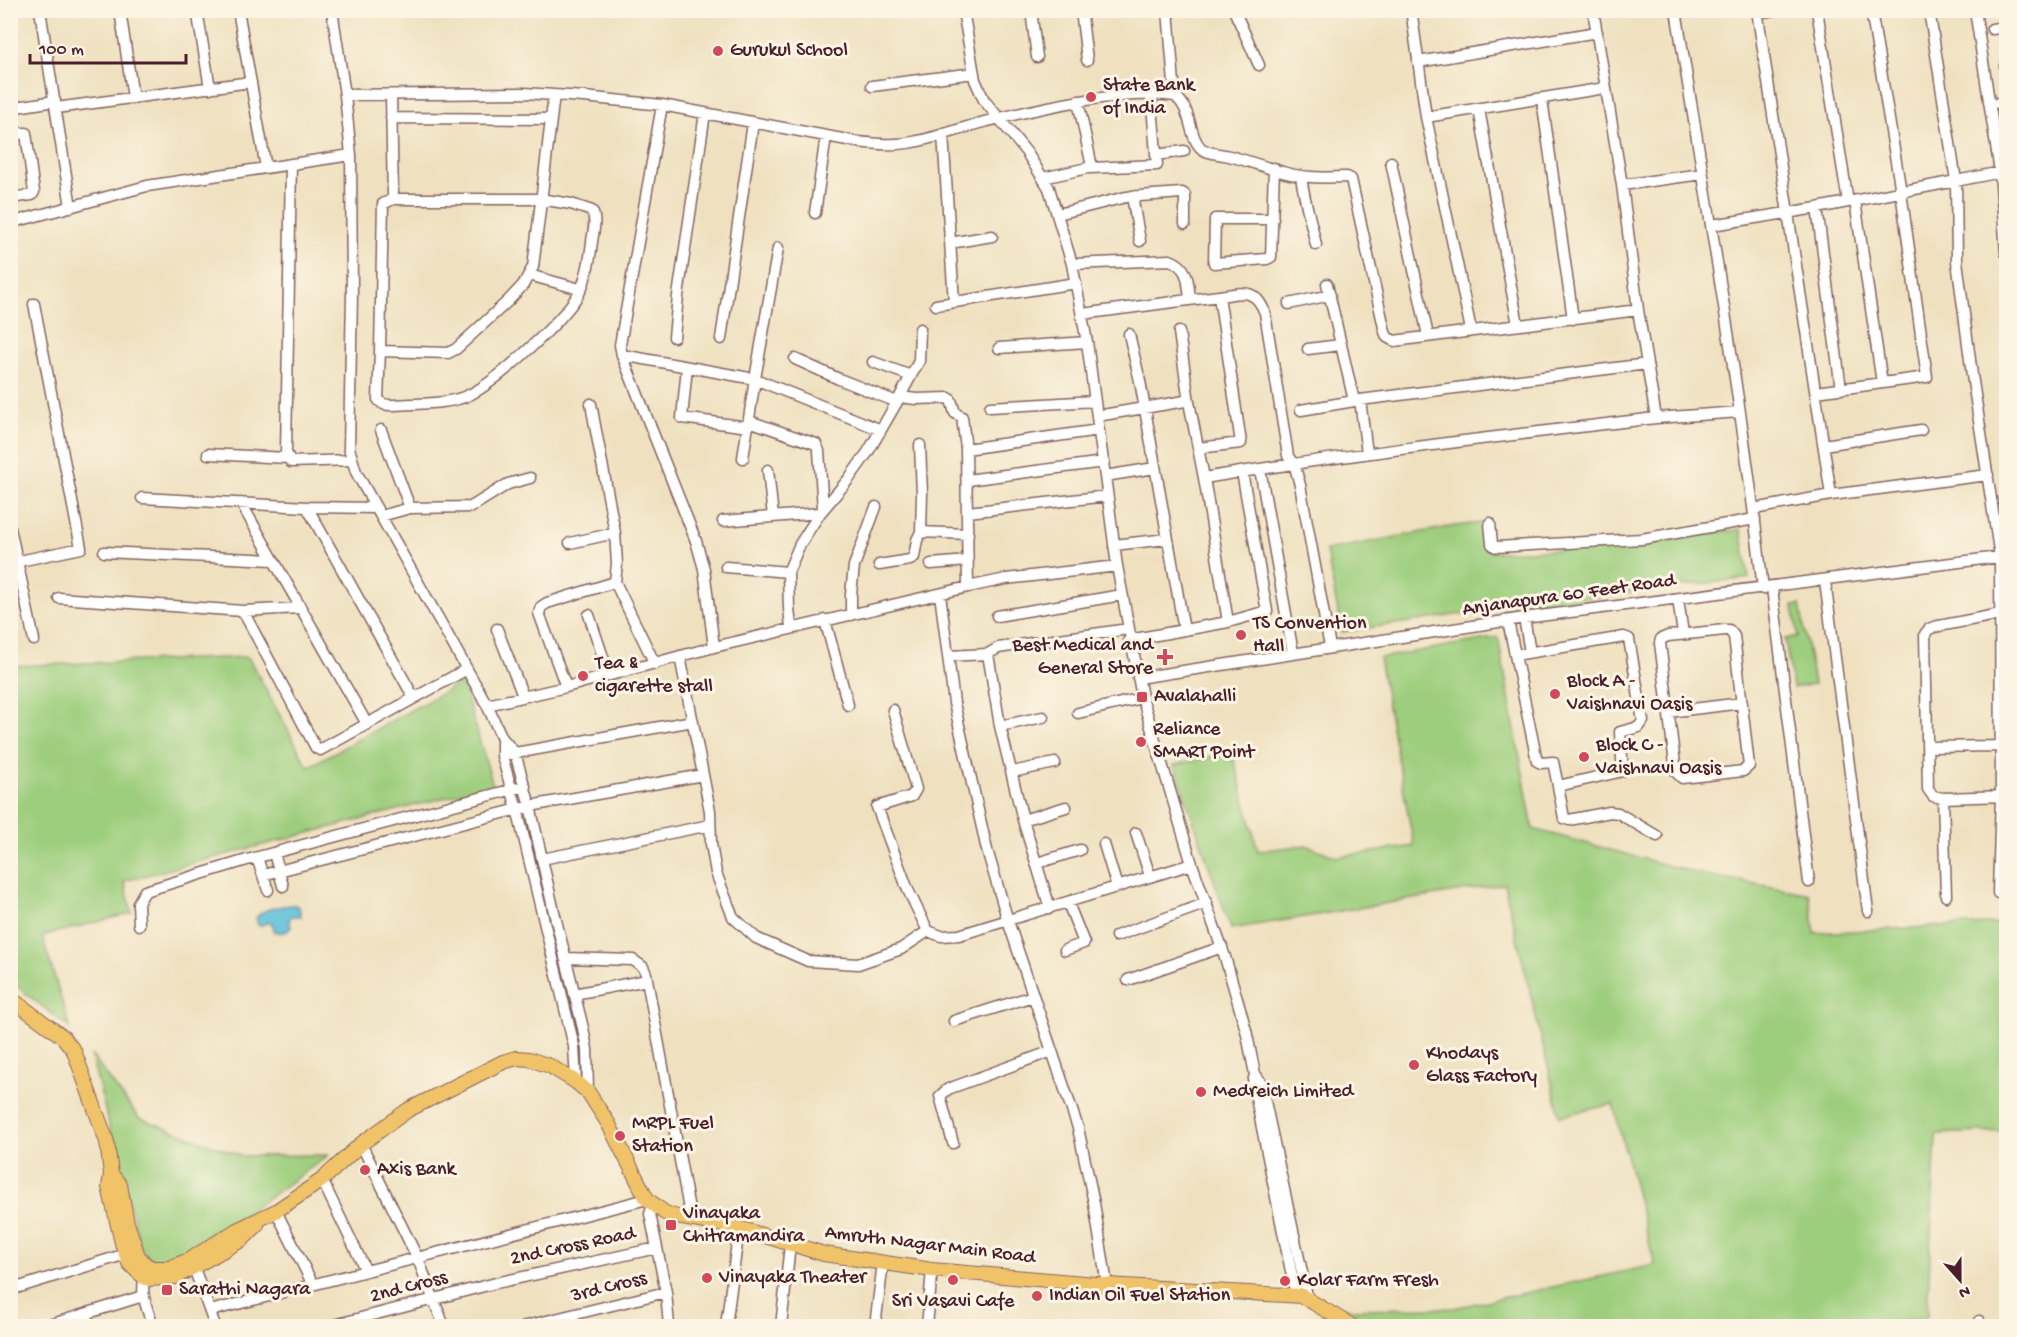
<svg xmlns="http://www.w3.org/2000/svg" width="2017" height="1337" font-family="'Gochi Hand',sans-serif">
  <rect width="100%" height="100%" fill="#fcf5e5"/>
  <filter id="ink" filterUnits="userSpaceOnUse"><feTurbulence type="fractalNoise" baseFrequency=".0167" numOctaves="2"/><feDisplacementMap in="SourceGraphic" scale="12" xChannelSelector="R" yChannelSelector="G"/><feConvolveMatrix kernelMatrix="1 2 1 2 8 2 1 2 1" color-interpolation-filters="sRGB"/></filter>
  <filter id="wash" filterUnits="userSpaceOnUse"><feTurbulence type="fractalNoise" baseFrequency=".008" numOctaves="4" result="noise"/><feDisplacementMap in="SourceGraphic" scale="24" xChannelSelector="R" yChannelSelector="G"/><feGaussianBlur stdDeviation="1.35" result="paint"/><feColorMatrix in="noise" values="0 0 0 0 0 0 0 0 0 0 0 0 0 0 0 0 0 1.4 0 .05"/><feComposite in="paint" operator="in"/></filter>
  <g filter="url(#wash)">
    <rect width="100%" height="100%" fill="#efe1c0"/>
    <!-- green -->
    <path fill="#9dce7d" stroke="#747654" stroke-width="1.5" d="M1482,523L1484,548L1491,552L1606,548L1741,529L1749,578L1496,609L1342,632L1326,550L1455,526Z
      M1800,605L1814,684L1793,688L1785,639L1798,637L1793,606Z
      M1498,637L1533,829L1696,873L1809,894L1815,933L2006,923V1131L1936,1134L1927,1317L1883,1326H1362L1329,1309L1454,1308L1655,1265L1613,1104L1560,1116L1504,884L1231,929L1174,765L1232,752L1258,851L1306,845L1337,857L1414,846L1379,658Z
      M248,657L308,767L462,682L493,785L124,881L132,913L42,936L70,1028L11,982V666Z
      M91,1055L139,1118L242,1156L329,1155L234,1222L169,1259L152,1260L141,1249Z"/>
    <!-- water -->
    <path fill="#5bbfd9" stroke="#526f82" stroke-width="1.5" d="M295,905L299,907L301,916H292L289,919L291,927C286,934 280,933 273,931V924L269,922L262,925H258L256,918C264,907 282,906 295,905Z"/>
  </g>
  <g filter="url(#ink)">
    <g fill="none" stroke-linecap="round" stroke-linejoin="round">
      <defs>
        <path id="minor" d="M40,10L71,207
          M120,10L133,98
          M197,10L210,88
          M238,10L266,168
          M332,10L345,95L351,155L352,294L349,448L356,472L487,705L502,738L515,753L530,806L554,912L583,1028L587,1049L588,1092
          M963,10L975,80L984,100L1027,153L1049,188L1072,264L1087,342L1117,566L1142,697L1192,864L1225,957L1246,1030L1255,1074L1260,1081L1263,1092L1308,1300
          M1031,10L1037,57
          M1081,10L1087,60
          M1168,10L1175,96
          M1234,10L1259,65
          M1414,10L1412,16L1426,117L1471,330
          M1593,10L1622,185L1638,310
          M1676,10C1707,203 1741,395 1763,589
          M1757,10L1831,495
          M1817,10L1848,202
          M1975,10L2000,172L2006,253
          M1757,13L1775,10
          M1992,29L2006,27
          M1418,62L1597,32
          M2005,66H2006
          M872,86L974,73
          M345,95L524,93L584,97L662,105L858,142C876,144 895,146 913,142C937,138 961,128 984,122C1039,108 1120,89 1175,96C1193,110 1188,137 1202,149C1208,153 1218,154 1225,155C1253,161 1281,175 1310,177C1322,178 1335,177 1347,177L1351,179L1385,332L1387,337L1394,341L1638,310L1656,418L1740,412
          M391,95L393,199
          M1542,99L1573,319
          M1998,103L2006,102
          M662,105L620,345L622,355L696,541L704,569L714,647
          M10,108L55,101
          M56,108L251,82
          M1479,109L1518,325
          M1426,117L1605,88
          M391,118L551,119
          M10,134L26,133L34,192L32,195L10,198
          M943,134L954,302
          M1156,155L1184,151
          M1391,162L1428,336
          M291,164L286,453L291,462L352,460
          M1091,168L1157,165L1151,94
          M1301,176C1304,200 1311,221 1316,245
          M1043,178L1092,167L1078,101
          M1622,185L1702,174
          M1132,196L1140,241
          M1855,201L1882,383
          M1817,208L1841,389
          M815,213L826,136
          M1058,214L1126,197L1182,193L1185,195V224
          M1273,219H1215L1214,263L1267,259L1271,257L1274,168
          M10,223L147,186L351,155
          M1712,225L1817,208L1956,181L1929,10
          M950,243L992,236
          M1072,264L1170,260C1189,267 1188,282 1190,300
          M529,275L580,289
          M1327,284L1354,401
          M1219,296C1243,293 1255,287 1265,313L1288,456L1295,467L1300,485L1330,647
          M1289,304L1330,295
          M936,305L1076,283
          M1082,314L1219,296L1241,443L1198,448
          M1179,332L1189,402
          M1129,334L1140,381L1184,630
          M674,337L678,296L705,113
          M721,339L753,123
          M999,348L1087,342
          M1308,349L1340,345
          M380,351L378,399C383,406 387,405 395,405C419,403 450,405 471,394C500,379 561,322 578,295C587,280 590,259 592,242C593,232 597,221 592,211L571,204L540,199H393L383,204L380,351L448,353L456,349L508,301L523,285L533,267L554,95
          M622,355L755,379L881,430
          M795,359L839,379L897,402
          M873,362L911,376
          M687,367L682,418L748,427
          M1816,392L1927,377L1901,192L1871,10
          M900,397L916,399L949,398L951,400L955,413L962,417L966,449L968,587
          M1360,400L1367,453
          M591,404L615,533L617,564L615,582L655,664
          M990,407L1095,401
          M1301,410L1360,400L1647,364
          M1097,416L1185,401L1189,402L1204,478C1354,453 1505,436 1656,418
          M749,421L816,444L819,451L823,509
          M381,430L410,508
          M920,445L922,493L921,532L968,534
          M1824,445L1921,430
          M966,449L1099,430
          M208,454L288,458
          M743,458L755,379L778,248
          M1260,469L1293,653
          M768,470L773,517
          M1105,476L1155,468
          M1204,478L1228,622
          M967,480L1104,462
          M142,498L307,507L376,508
          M241,503L367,724
          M307,507L414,698
          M1754,509L1831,495L1988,475
          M968,512L1107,496
          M381,516L410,508L471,507L508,484L530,478
          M723,521L820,513
          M1490,523L1492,544L1496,547L1642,539L1755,519
          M10,528L34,640
          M570,543L615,533
          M1114,545L1167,539
          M104,552L273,560
          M10,563L81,548L34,304
          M931,564L968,561
          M879,565L910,560L914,557L917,540L921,532
          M726,567L788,572
          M1825,581L1868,911
          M1772,588L1809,882
          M940,594L954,703L987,850L1008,921L1078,1128L1094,1203L1107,1285
          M59,598L243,611L300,608
          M1678,599L1683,634
          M243,611L316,748L320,750L467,669
          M2006,613L1934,627L1929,629L1925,634L1928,789L1933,796L1943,798L2006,796
          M589,615L609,675
          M851,615V594L854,566L876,507
          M997,616L1122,595
          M1524,618L1530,652
          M825,620L848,705
          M1508,621L1537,761L1541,763L1553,762L1558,786L1623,771L1620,732L1639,727L1643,721L1629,639L1624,637L1515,655
          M791,628L789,608L788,572L800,544L820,513L848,480L868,452L897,402L919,361L920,329
          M497,629L523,696
          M1725,630H1729L1734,636L1749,766L1743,771L1682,778L1676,772L1660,643L1661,639L1668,636Z
          M1129,640L1228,622L1267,611L1242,472
          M680,656L710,811L711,844L716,873L733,917L756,938L808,961L858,964L901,949L928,931
          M948,656L988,654
          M1138,678L1524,618L2006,556
          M566,687L539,613L541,607L547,603L615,582
          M487,705L566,687L714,647L968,587L1006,579L1117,566
          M893,710L916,789L912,796L877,807L908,890L928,931L941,936L959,935L1192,864
          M1668,712L1742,703
          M1078,713L1142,698
          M1000,726L1043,717
          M502,738V756L517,809L574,1046L576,1082
          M1927,747L1999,746
          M510,754L693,721
          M1012,772L1055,763
          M1558,786L1564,818L1569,820L1610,812L1618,813L1657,836
          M1943,798L1946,896
          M1023,820L1066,807
          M1136,833L1150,876
          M1104,844L1117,887
          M274,853L283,886
          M257,858L268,890
          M542,859L710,825
          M1037,863L1080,850
          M263,875L530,806L703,775
          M1998,893L2001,796L2000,557L1972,375L1957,261L1956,181L2006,171
          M1050,908L1023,820L1000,726L988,654L998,648L1128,629
          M139,925L138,903L145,891L247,860L525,786
          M1116,936L1207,903
          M1065,950L1084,943L1068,903
          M565,958L633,960L643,967L646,974L691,1220
          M1128,980L1222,947
          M574,994L647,980
          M954,1021L1033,996
          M1255,1074L1253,1083L1296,1296
          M953,1143L940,1096L948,1089L1052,1051
          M361,1144L418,1259L444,1326
          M322,1180L366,1271
          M653,1205L650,1214L666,1292L669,1326
          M276,1211L313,1285
          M194,1268L215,1326
          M147,1272C138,1291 147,1308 153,1326
          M10,1290L126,1254
          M210,1311L647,1199
          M86,1314L90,1326
          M1979,1321L1980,1326
          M46,1326L143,1296
          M330,1326L496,1283L657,1248
          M526,1326L666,1292
          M726,1326L739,1228
          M781,1326L790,1245
          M875,1326L883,1263
          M927,1326L932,1270"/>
        <path id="major" d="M10,998L63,1037L74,1051L107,1142L111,1174L109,1187L122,1243L129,1263L136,1270L145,1278L150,1279L176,1277L243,1239L257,1225
          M111,1174L120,1185L127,1223L138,1256L145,1264L152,1268H169L189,1260L237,1230L276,1211L322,1180L361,1144L408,1110L503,1062L517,1058L529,1059L550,1066L576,1082L588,1092L608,1123L647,1199L665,1213L677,1217L739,1228L824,1254L932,1270L1107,1285L1302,1296L1352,1326"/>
      </defs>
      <!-- minor casing -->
      <use href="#minor" stroke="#84635f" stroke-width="13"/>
      <!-- major casing -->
      <use href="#major" stroke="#84635f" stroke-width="16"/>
      <!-- minor -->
      <use href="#minor" stroke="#fff" stroke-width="10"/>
      <!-- major -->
      <use href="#major" stroke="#f1c369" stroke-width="14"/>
    </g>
  </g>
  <!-- markers -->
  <g fill="#d1495b" stroke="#fcf5e5" stroke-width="2">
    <circle cx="718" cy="51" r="6"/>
    <circle cx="1091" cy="97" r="6"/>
    <circle cx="1241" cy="635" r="6"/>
    <path d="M1162 648h6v6h6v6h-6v6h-6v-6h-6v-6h6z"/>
    <circle cx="583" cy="676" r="6"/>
    <circle cx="1555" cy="694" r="6"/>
    <rect x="1136" y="691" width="12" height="12" rx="3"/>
    <circle cx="1141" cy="742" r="6"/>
    <circle cx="1584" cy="757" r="6"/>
    <circle cx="1414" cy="1065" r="6"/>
    <circle cx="1201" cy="1092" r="6"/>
    <circle cx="620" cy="1136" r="6"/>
    <circle cx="365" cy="1170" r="6"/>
    <rect x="665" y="1219" width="12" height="12" rx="3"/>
    <circle cx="707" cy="1278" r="6"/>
    <circle cx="953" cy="1280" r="6"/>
    <circle cx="1285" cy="1281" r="6"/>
    <rect x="161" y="1284" width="12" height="12" rx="3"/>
    <circle cx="1037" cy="1296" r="6"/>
  </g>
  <g text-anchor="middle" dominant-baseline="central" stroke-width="6" stroke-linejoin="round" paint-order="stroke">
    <!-- poi labels -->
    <g font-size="20" fill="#4a1f2b" stroke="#fcf5e5" text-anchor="start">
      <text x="730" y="51">Gurukul School</text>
      <text x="1103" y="86">State Bank<tspan x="1103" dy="23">of India</tspan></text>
      <text x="1253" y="624">TS Convention<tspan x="1253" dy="23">Hall</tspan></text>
      <text x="1153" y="646" text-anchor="end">Best Medical and<tspan x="1153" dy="23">General Store</tspan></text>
      <text x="595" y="664">Tea &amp;<tspan x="595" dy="23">cigarette stall</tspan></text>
      <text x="1567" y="682">Block A -<tspan x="1567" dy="23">Vaishnavi Oasis</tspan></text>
      <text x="1154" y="697">Avalahalli</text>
      <text x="1153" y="730">Reliance<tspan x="1153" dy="23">SMART Point</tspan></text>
      <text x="1596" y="746">Block C -<tspan x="1596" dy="23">Vaishnavi Oasis</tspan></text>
      <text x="1426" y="1054">Khodays<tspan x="1426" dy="23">Glass Factory</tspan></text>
      <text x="1213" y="1092">Medreich Limited</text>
      <text x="632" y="1124">MRPL Fuel<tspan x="632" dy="23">Station</tspan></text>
      <text x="377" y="1170">Axis Bank</text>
      <text x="683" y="1214">Vinayaka<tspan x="683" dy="23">Chitramandira</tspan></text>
      <text x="719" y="1278">Vinayaka Theater</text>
      <text x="1297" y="1281">Kolar Farm Fresh</text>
      <text x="179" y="1290">Sarathi Nagara</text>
      <text x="1049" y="1296">Indian Oil Fuel Station</text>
      <text x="953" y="1302" text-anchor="middle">Sri Vasavi Cafe</text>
    </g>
    <!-- street labels -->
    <g font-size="20" fill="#4a1f2b" stroke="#fcf5e5">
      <text transform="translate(1569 596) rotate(-8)">Anjanapura 60 Feet Road</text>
      <text transform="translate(930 1246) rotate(7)">Amruth Nagar Main Road</text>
      <text transform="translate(573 1247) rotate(-12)">2nd Cross Road</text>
      <text transform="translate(409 1288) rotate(-15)">2nd Cross</text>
      <text transform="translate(609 1288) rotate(-14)">3rd Cross</text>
    </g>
  </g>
  <!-- margin -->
  <rect width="2017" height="1337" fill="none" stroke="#fcf5e5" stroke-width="36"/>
  <!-- north arrow -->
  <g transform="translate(1960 1280) rotate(159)" stroke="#fcf5e5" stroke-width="4.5" paint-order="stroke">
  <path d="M0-4.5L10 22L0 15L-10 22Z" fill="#4a1f2b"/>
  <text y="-9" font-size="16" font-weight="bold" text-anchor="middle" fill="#4a1f2b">N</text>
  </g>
  <!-- scale -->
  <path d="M30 54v9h156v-9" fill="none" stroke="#4a1f2b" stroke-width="3"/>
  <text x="39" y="54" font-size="18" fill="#4a1f2b" stroke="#fcf5e5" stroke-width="4.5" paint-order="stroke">100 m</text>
</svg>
